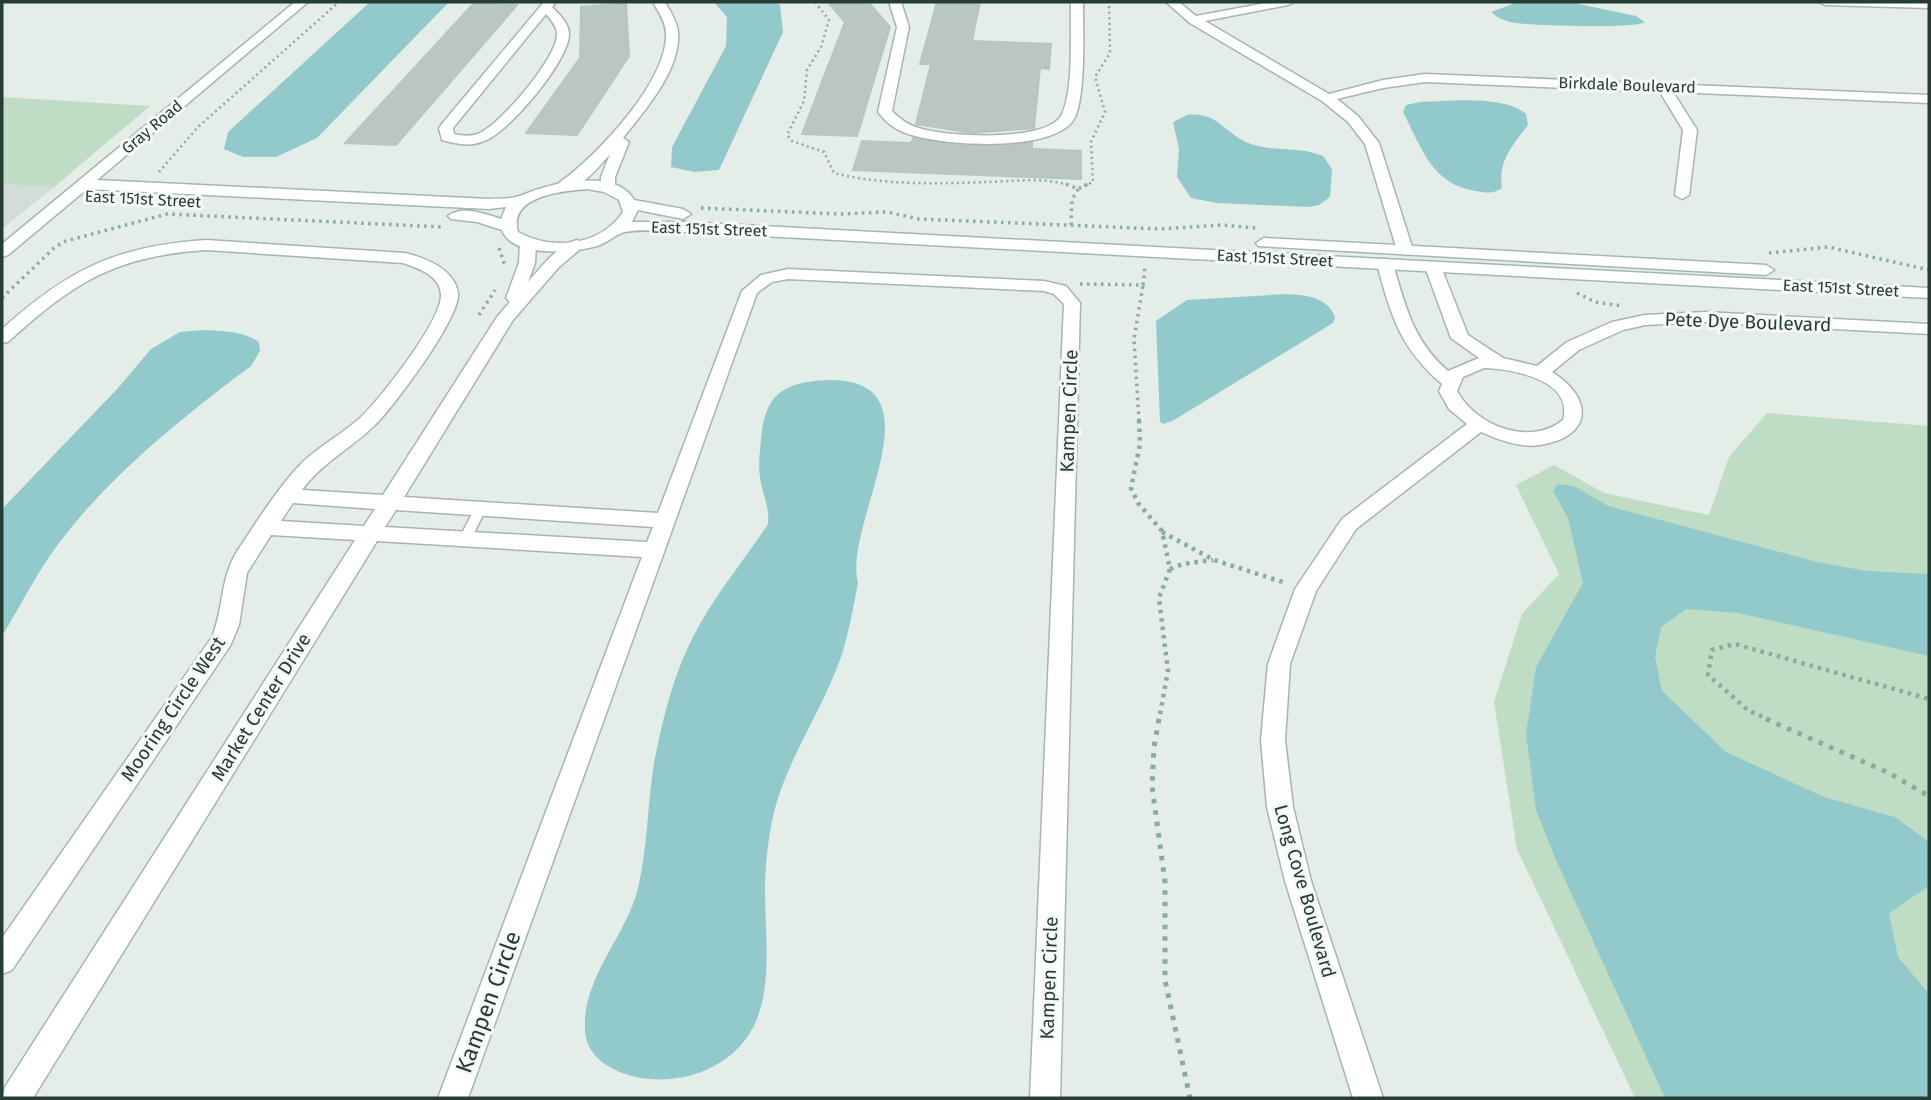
<svg xmlns="http://www.w3.org/2000/svg" width="1931" height="1100" font-family="'Fira Sans',sans-serif">
  <rect width="100%" height="100%" fill="#e4ede8"/>
  <!-- built -->
  <path fill="#d3dcd7" d="M2,184L54,187L2,229Z"/>
  <!-- green -->
  <path fill="#bfdcc4" d="M2,97L150,106L54,187L2,184Z
    M1767,413L1929,426V1098H1635L1517,849L1494,702L1522,614L1559,574L1516,485L1554,465L1604,493L1709,515L1729,457Z"/>
  <!-- water -->
  <path fill="#92cacc" d="M370,2H449L317,138L276,157H243L224,149L228,132Z
    M714,2H776L780,5L783,32L719,170L694,172L671,167L672,147L726,46L727,17Z
    M1518,2H1569L1636,16L1645,22C1637,29 1525,26 1510,22C1503,20 1496,17 1491,12Z
    M1420,102C1448,101 1505,95 1526,114L1528,125C1512,146 1498,161 1502,188C1494,194 1486,193 1476,191C1432,185 1421,147 1403,112L1406,105Z
    M1187,115C1219,111 1226,136 1251,144C1274,152 1300,146 1323,156L1332,169L1330,197L1319,205L1308,207L1217,203L1191,198L1177,177L1179,149L1173,122Z
    M1287,294C1307,295 1327,297 1335,317L1333,323L1174,420L1164,424L1160,422L1156,321L1187,300Z
    M204,330C223,331 243,331 259,342L260,351L251,366C180,419 99,484 49,557C32,582 18,610 2,636V509L118,388L151,349L180,332Z
    M829,380C945,379 842,525 858,582C854,605 849,631 842,654C824,708 788,757 774,812C768,839 765,864 765,891C765,957 782,1036 706,1070C681,1081 649,1083 622,1073C603,1065 586,1053 585,1030C582,977 626,937 638,888C649,842 647,793 657,748C665,710 675,672 693,637C713,597 744,561 768,524C770,506 762,494 760,477C758,465 760,451 761,439C765,392 785,382 829,380Z
    M1558,484L1574,486L1608,506L1817,562L1867,571L1929,574V656L1738,613L1686,609L1661,627L1655,657L1662,691L1726,752L1824,797L1895,817L1929,842V886L1889,913L1898,957L1929,994V1098H1665L1556,860L1536,810L1526,734L1536,667L1583,583L1568,518L1553,491Z"/>
  <!-- building -->
  <path fill="#bac7c1" stroke="#b7c6be" stroke-width="2" d="M828,2H868L890,27L857,136L802,134L845,22Z
    M937,2H980L972,41L1051,44L1049,69L1040,68L1034,128L972,133L916,124L931,64H920Z
    M474,3L517,5L396,145L345,143Z
    M626,3L629,56L577,135L526,133L580,58L581,7Z
    M913,138L966,146L1032,142V149L1081,151V179L853,170L862,141L911,143Z"/>
  <g fill="none" stroke-linecap="round" stroke-linejoin="round">
    <defs>
      <path id="lane" d="M480,505L486,509L471,539L469,542H461L459,539L476,506Z"/>
      <path id="street" d="M544,2H556L552,7C559,14 569,23 569,34C570,59 509,133 484,141C470,147 457,144 442,140L439,128L441,125ZM546,14C551,20 556,25 557,33C559,56 501,123 480,133C471,137 463,136 454,134L453,128Z
        M653,2H665C670,11 677,21 678,32C681,70 645,110 623,138L629,142L615,177V188L608,192L601,188V177L610,154C599,167 578,193 559,189L557,186L559,183C596,157 669,80 666,32C665,21 658,11 653,2Z
        M889,2H901L909,27L892,111C900,119 908,125 919,128C945,137 1049,143 1062,114C1074,89 1070,31 1071,2H1083C1083,27 1086,99 1074,119C1053,154 936,146 903,132C893,128 885,121 878,112L897,27Z
        M1166,2H1179L1196,16L1271,2H1294L1288,5L1205,21L1329,94L1383,80L1425,74L1929,95V103L1673,92L1697,130L1689,195L1682,199L1675,195L1683,130L1660,92L1425,82L1383,88L1337,99L1358,116L1379,143L1413,250L1405,255L1397,250L1365,144L1348,122L1322,101L1190,23Z
        M1819,2H1929V8L1825,5Z
        M528,238L536,243L535,263L528,282C541,267 558,245 577,240L585,245L559,267L513,320L404,497L658,513L742,291L761,275L788,269L1044,281L1066,286L1080,303L1060,1098H1030L1064,304L1054,294L1044,291L788,279L772,282L757,293L468,1098H438L642,557L377,541L33,1098H2L5,1087L355,540L271,535L247,573L239,625L230,646L12,970L2,974V938L212,637C224,608 220,577 238,550C256,523 275,492 297,468C315,448 340,436 360,418C380,400 442,320 441,295C441,276 418,268 403,263L206,250C115,256 74,282 8,342L2,343V329C69,269 116,246 206,240L405,253C425,258 454,268 458,293C461,317 393,408 374,426C350,449 322,463 302,490L383,495L497,317L510,302L506,298L519,263L520,243ZM293,503L375,509L364,526L281,521ZM396,510L653,527L647,542L385,527Z
        M1385,259L1393,264C1405,306 1414,342 1448,371L1479,358L1451,338L1425,267L1433,262L1441,267L1468,335L1503,358L1537,366L1567,342L1612,322L1645,315L1705,312L1929,324V334L1705,322L1645,325L1623,330L1579,350L1552,372C1594,398 1593,437 1540,445C1520,448 1499,440 1481,432L1356,529L1316,591L1290,664L1285,740L1293,807L1311,881L1383,1098H1353L1285,881L1267,807L1261,740L1268,664L1295,589L1342,519L1467,424L1449,409L1439,391L1442,384C1400,348 1391,316 1377,264ZM1484,368C1511,369 1574,379 1563,420C1530,447 1476,426 1457,391L1463,377Z"/>
      <path id="secondary" d="M295,2H308L97,180L489,199C498,199 508,199 516,197C525,195 533,190 542,188C567,180 619,172 634,200L683,209L691,214L683,219L638,210L632,222H685L1929,288V298L685,232C667,232 643,228 625,232C616,234 607,243 597,246C574,253 512,258 502,230L477,222L451,219L448,216C461,205 486,214 501,219L506,207L489,209L87,189L8,255L2,257V244ZM587,189L604,192L619,200L623,212C600,246 553,251 518,232C508,196 562,191 587,189Z
        M1264,238L1766,265L1774,270L1766,275L1258,246L1256,243Z"/>
    </defs>
    <!-- lane casing -->
    <use href="#lane" stroke="#a7b5ae" stroke-width="3"/>
    <!-- street casing -->
    <use href="#street" stroke="#a7b5ae" stroke-width="3"/>
    <!-- secondary casing -->
    <use href="#secondary" stroke="#a4b7ae" stroke-width="3"/>
    <!-- path-far3 -->
    <path stroke="#88ad9d" stroke-width="2.5" stroke-dasharray="2 3.5" stroke-linecap="butt" d="M815,2L829,20L821,47L807,70L804,101L787,135L792,141L824,152L834,173C879,185 938,184 984,182C1011,182 1045,176 1070,186
      M159,172L198,127L339,2
      M1084,186L1093,182L1091,142L1105,112L1095,77L1110,53L1109,2"/>
    <!-- path-far2 -->
    <path stroke="#88ad9d" stroke-width="3.5" stroke-dasharray="2.5 4.5" stroke-linecap="butt" d="M1066,184L1078,189L1088,184
      M701,208L840,214L887,212L919,219L1161,229L1221,225L1257,228
      M1071,225L1072,200L1078,189
      M499,248L505,266
      M1769,253L1828,247L1929,270
      M1080,284L1143,285L1145,266
      M1577,293L1595,302L1622,306
      M2,298L55,247L66,241L167,214L443,227
      M479,315L495,290
      M1139,421L1134,339L1143,285"/>
    <!-- path-far1 -->
    <path stroke="#88ad9d" stroke-width="4.5" stroke-dasharray="3.5 5" stroke-linecap="butt" d="M1139,420L1140,444L1131,488L1138,503L1162,531L1170,569L1159,598L1168,671L1159,720
      M1162,532L1214,560L1286,583
      M1170,569L1183,564L1213,560
      M1770,720L1749,711L1708,675L1712,650L1735,644L1929,699"/>
    <!-- path -->
    <path stroke="#88ad9d" stroke-width="5" stroke-dasharray="4.5 7" stroke-linecap="butt" d="M1159,719L1154,747L1152,786L1165,882V980L1190,1098
      M1766,719L1887,772L1929,796"/>
    <!-- lane -->
    <use href="#lane" fill="#fff" fill-rule="evenodd"/>
    <!-- street -->
    <use href="#street" fill="#fff" fill-rule="evenodd"/>
    <!-- secondary -->
    <use href="#secondary" fill="#fff" fill-rule="evenodd"/>
  </g>
  <g text-anchor="middle" dominant-baseline="central" stroke-width="6" stroke-linejoin="round" paint-order="stroke">
    <!-- far-street labels -->
    <g font-size="16" fill="#253d34" stroke="#f5f9f7">
      <text transform="translate(1627 85) rotate(2)">Birkdale Boulevard</text>
      <text transform="translate(152 127) rotate(-40)">Gray Road</text>
      <text transform="translate(143 199) rotate(3)">East 151st Street</text>
      <text transform="translate(709 229) rotate(2)">East 151st Street</text>
      <text transform="translate(1275 258) rotate(3)">East 151st Street</text>
      <text transform="translate(1841 288) rotate(3)">East 151st Street</text>
    </g>
    <!-- street labels -->
    <g font-size="19" fill="#253d34" stroke="#f5f9f7">
      <text transform="translate(1748 322) rotate(2)">Pete Dye Boulevard</text>
      <text transform="translate(1069 411) rotate(-88)">Kampen Circle</text>
      <text transform="translate(261 707) rotate(-58)">Market Center Drive</text>
      <text transform="translate(173 709) rotate(-56)">Mooring Circle West</text>
      <text transform="translate(1305 891) rotate(74)">Long Cove Boulevard</text>
      <text transform="translate(1049 978) rotate(-88)">Kampen Circle</text>
    </g>
    <!-- near-street labels -->
    <g font-size="23" fill="#253d34" stroke="#f5f9f7">
      <text transform="translate(488 1002) rotate(-70)">Kampen Circle</text>
    </g>
  </g>
  <!-- border -->
  <rect width="1931" height="1100" fill="none" stroke="#253d34" stroke-width="7"/>
</svg>
